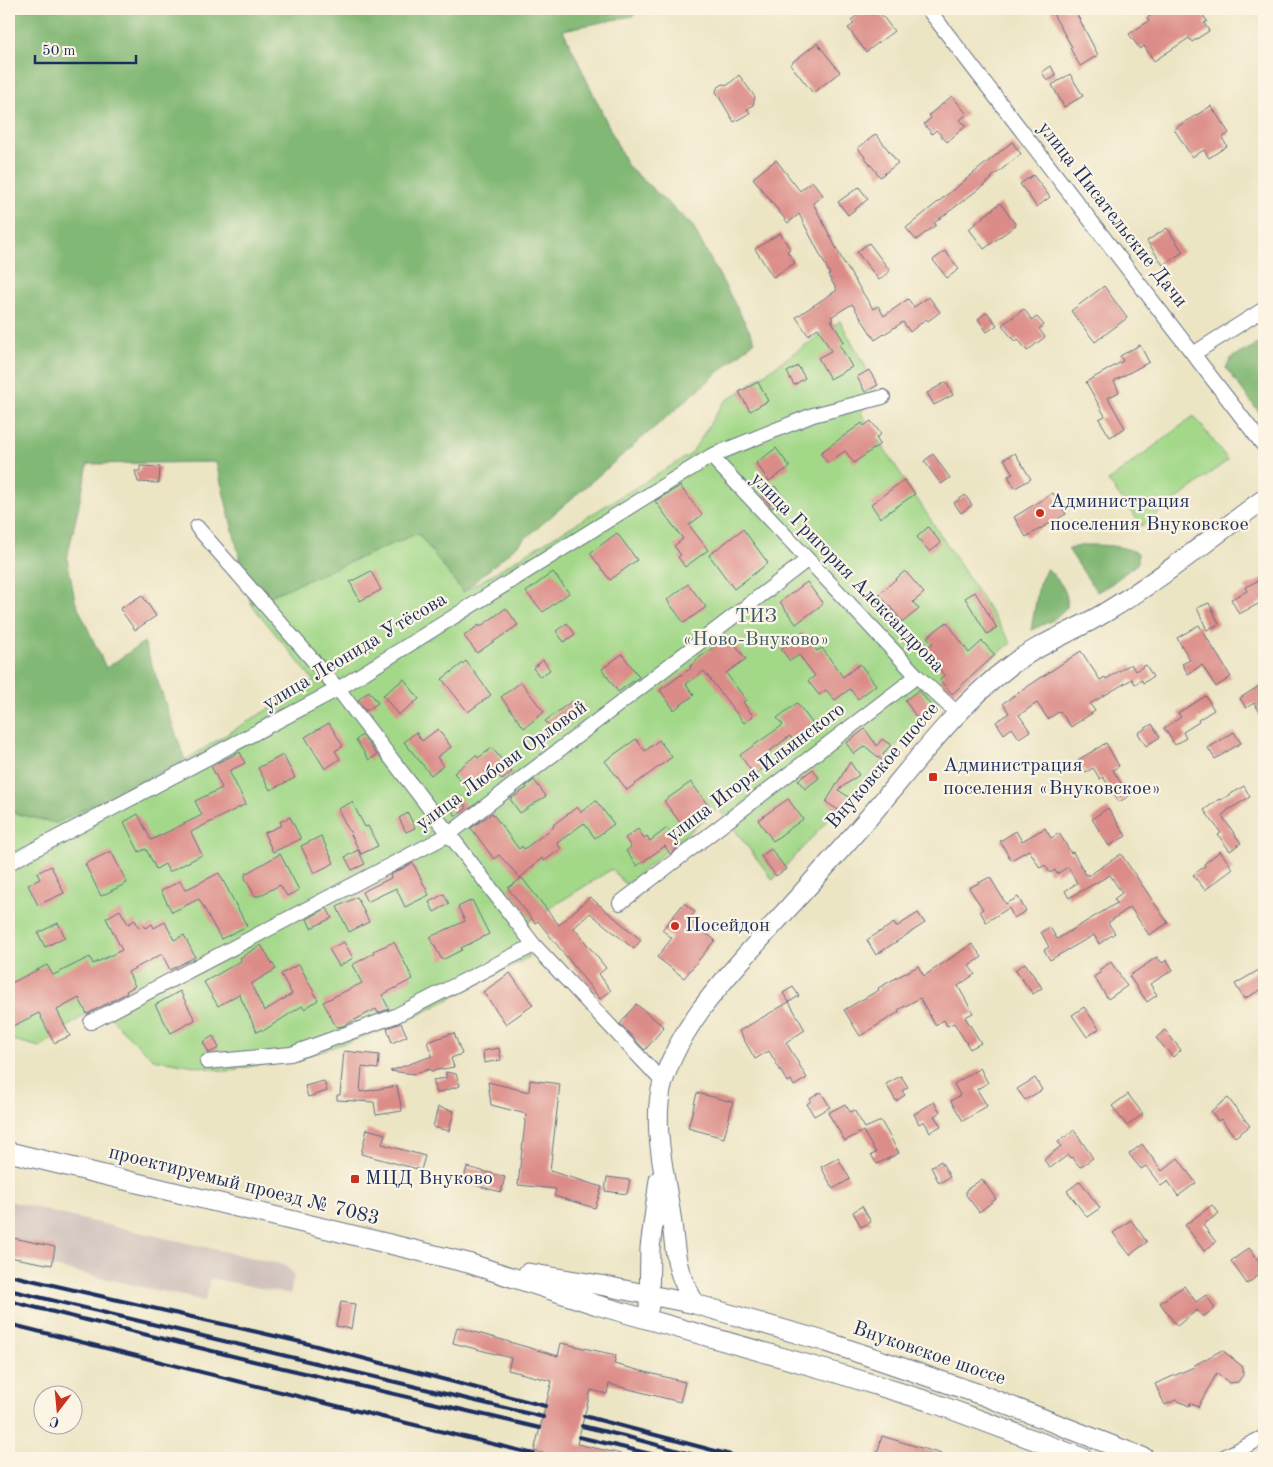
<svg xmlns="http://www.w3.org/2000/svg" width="1273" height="1467" font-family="'Old Standard TT',serif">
  <rect width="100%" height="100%" fill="#fcf5e5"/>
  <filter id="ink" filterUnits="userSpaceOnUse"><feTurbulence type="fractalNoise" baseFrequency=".02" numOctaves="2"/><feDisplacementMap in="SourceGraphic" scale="10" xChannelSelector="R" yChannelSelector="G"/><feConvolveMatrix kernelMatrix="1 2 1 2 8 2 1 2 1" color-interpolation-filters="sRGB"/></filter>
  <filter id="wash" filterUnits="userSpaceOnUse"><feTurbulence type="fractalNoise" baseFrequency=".0096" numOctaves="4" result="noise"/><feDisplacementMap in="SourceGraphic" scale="20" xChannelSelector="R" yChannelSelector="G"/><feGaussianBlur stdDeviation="1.12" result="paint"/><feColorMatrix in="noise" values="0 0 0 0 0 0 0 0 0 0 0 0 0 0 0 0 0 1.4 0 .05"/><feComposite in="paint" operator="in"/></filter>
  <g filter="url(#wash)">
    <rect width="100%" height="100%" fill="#ece5c4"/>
    <!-- industrial -->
    <path fill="#cfc0bb" d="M9,1201L72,1217L284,1265L294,1274L290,1294L210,1278L205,1301L9,1257Z"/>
    <!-- green -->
    <path fill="#a3d889" stroke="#5f8474" d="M840,321L877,387L861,413L1011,643L932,707L773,880L718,808L626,885L612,869L528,922L529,957L405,1022L313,1054L226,1071L153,1059L117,1025L101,1003L40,1047L9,1039V812L56,823L185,760L314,681L251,604L418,533L463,592L691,454L723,403Z
      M1194,416L1228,460L1142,526L1108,481Z"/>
    <!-- forest -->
    <path fill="#82b875" stroke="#4e746a" d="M9,9H641L633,16L563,30L627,165L692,225L755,341L463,592L418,533L251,604L216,462L88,464L67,558L75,601L106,668L144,642L185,760L56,823L9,812Z
      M1264,341V419L1226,368L1231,358Z
      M1084,545C1103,545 1121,545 1138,553V563L1111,584L1097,592L1068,549Z
      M1047,568C1058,580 1069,590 1067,607L1053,620L1031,630L1039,584Z"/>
    <g id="blocks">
      <!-- building -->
      <path fill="#dc8c88" d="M866,9H877L894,31L866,52L848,28L854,24L851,20Z
        M1050,9H1074L1098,55L1080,66L1070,48L1072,47Z
        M1160,9H1174L1177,13L1180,11L1183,14L1192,9H1199L1207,21L1204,23L1209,31L1192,42L1189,38L1154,61L1144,46L1140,49L1129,34L1149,21L1147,18Z
        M817,43L840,72L813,93L790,64Z
        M1051,66L1056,76L1047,81L1042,72Z
        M1070,74L1083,96L1064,107L1052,85Z
        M739,75L755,97L753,105L747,109L750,113L734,122L716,92L717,88L723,84L728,85Z
        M952,96L967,114L960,120L966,126L947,142L936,130L932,134L924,124L931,118L929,115Z
        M1211,106L1229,133L1222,138L1227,146L1209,158L1204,150L1192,157L1174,129Z
        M876,134L898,163L880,177L858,148Z
        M1012,142L1021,154L991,178L992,179L934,223L936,225L916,240L906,228Z
        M776,160L800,191L812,181L823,195L813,203L844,263L873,309L878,306L884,316L908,299L914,307L929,297L940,312L928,321L926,319L910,332L903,322L875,340L852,304L831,317L833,319L831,320L844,342L839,344L852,367L830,379L818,358L831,351L818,328L808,335L796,317L837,290L828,275L830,274L799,214L788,223L753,178Z
        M1033,175L1050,197L1037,207L1020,184Z
        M859,187L868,199L848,215L838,202Z
        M1000,203L1016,225L984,249L969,229Z
        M1167,228L1183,252L1163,265L1147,241Z
        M780,233L790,249L787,251L795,263L773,277L755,249Z
        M869,243L890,271L879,280L857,252Z
        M945,251L959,269L947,278L933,260Z
        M1104,286L1127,318L1095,342L1071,311Z
        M1024,309L1032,320L1037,317L1044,325L1039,329L1045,337L1027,351L1018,339L1015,342L1002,325Z
        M987,312L997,325L987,332L978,319Z
        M1140,345L1149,362L1114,381L1119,392L1108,398L1125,428L1110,437L1099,419L1105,416L1086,382L1123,361L1120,356Z
        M798,366L805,378L794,385L787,372Z
        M869,370L878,385L865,392L857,377Z
        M758,382L768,401L750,411L739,392Z
        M946,382L953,395L934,405L927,393Z
        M871,421L881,434L876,438L880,444L854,463L845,451L828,463L820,453L862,423L864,426Z
        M776,448L790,467L769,481L756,463Z
        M1015,453L1031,479L1015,488L1008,476L1013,474L1004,459Z
        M933,454L950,478L941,484L924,461Z
        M140,466L160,467L159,483L138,482L135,471H140Z
        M904,480L915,494L880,518L871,504Z
        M680,486L702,515L689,525L708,550L685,567L678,557L681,555L674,546L683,539L655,501Z
        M775,486L784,499L772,508L763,495Z
        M1053,493L1066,514L1026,537L1014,517Z
        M965,495L972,505L961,513L954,503Z
        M928,527L941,543L930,552L917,537Z
        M743,529L768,563L734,589L709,555Z
        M617,533L637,560L610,580L590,553Z
        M371,571L381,590L360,601L350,582Z
        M905,571L924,593L913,602L919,609L903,622L879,594Z
        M553,572L569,593L543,612L526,592Z
        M1264,578V601L1239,614L1231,599L1247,591L1245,587Z
        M807,582L823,604L796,624L780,602Z
        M688,584L706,607L684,623L667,600Z
        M975,592L997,628L987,634L965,598Z
        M142,595L156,616L135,630L120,609Z
        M1209,603L1219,624L1207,630L1197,608Z
        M506,608L518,625L477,653L464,636L479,625L480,627Z
        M947,622L969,653L982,641L995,655L952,694L940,680L944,675L925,649L933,643L927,637Z
        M567,623L575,634L564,642L556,631Z
        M1199,625L1231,677L1216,687L1202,665L1188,674L1182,664L1190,660L1177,638Z
        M803,632L817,651L822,648L843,677L860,664L876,685L858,699L850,689L835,700L826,690L819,695L808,681L815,676L799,655L790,661L781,649Z
        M729,636L746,659L726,673L746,700L743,702L753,716L744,723L704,671L686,684L694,695L674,710L660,690L691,668L690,666L697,661L696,660Z
        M1081,651L1100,680L1105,677L1106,679L1131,664L1135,671L1146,665L1153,677L1143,683L1142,680L1135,684L1132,679L1090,704L1095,711L1071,727L1060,711L1048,719L1037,703L1019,715L1030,731L1019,738L1012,728L1004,734L996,722L1009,713L1003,703Z
        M622,654L639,677L618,692L602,669Z
        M543,660L550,670L540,677L533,668Z
        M466,661L491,695L468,712L442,679Z
        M404,679L419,699L398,715L383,695Z
        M521,682L544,712L524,728L501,697Z
        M1264,683V719L1254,703L1246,708L1240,698Z
        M919,690L932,707L917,718L905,700Z
        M369,691L378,703L366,711L358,700Z
        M1206,696L1214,710L1198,720L1199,722L1183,732L1186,738L1175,745L1164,728L1181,717L1178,713Z
        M572,701L582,715L556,734L545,721Z
        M797,703L816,728L795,743L790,736L763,756L769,764L754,775L740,755L783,725L777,718Z
        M329,723L343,746L335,751L340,759L325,769L305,737Z
        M1152,724L1160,737L1146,746L1138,733Z
        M438,729L451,747L437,757L443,766L431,775L404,742L416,732L422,741Z
        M865,729L877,746L882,739L891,745L883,754L888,760L885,763L865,746L854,754L846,743Z
        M1234,732L1241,743L1215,759L1208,748Z
        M362,735L377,755L369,760L356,740Z
        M636,739L645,751L659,740L672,757L627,790L605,761Z
        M1106,743L1119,766L1113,770L1129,796L1119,802L1103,777L1100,779L1093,768L1086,772L1078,760Z
        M492,748L512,772L502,780L497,773L471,794L454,773L476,755L478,758Z
        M240,752L245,763L229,771L246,804L191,832L202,855L169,872L165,864L156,869L146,849L139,852L124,822L138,814L151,840L202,815L195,801L222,788L211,766Z
        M283,755L295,778L270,790L258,768Z
        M850,762L859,775L838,790L852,799L843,813L826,802Z
        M813,769L819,778L805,789L798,780Z
        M534,780L546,796L520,813L510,799L527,788L526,786Z
        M691,782L710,808L684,828L664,801Z
        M1244,786L1250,797L1228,810L1222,816L1241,843L1230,851L1218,835L1221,833L1204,810L1219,799L1221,800Z
        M458,795L467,808L456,816L447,804Z
        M788,799L803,819L773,841L758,820Z
        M596,801L614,824L595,838L584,823L557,843L561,849L544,861L542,858L520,878L499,855L494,859L471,828L492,813L519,849L522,846L524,849L554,827L553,825L577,807L581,812Z
        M352,802L365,827L368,826L378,846L361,854L338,809Z
        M1108,808L1126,836L1109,846L1092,819Z
        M408,813L415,828L406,832L399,818Z
        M290,817L301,839L273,852L264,833L282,825L280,822Z
        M667,828L680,846L670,854L665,846L637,866L626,851L631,847L625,838L638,829L644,838L647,836L650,841Z
        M1045,828L1051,838L1059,833L1071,853L1073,852L1086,875L1088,874V876L1121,854L1168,923L1149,935L1130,907L1108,923L1115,933L1099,944L1094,935L1050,960L1044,950L1049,947L1041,932L1050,927L1057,939L1117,903L1114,899L1122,893L1110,875L1069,898L1065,891L1077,883L1068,867L1057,874L1055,870L1050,873L1045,865L1040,868L1029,850L1011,860L1000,841L1016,831L1022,841Z
        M321,836L334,863L314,873L301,846Z
        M771,849L786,869L776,876L761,856Z
        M358,850L365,864L352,870L345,857Z
        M111,851L127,883L101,896L85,864Z
        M1220,851L1233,869L1205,890L1193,875L1205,866L1204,864Z
        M280,854L299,890L287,896L280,885L259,896H255L245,878V874Z
        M413,863L429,895L405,907L396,888L367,902L362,892L391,878L390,875Z
        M51,866L64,893L38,905L28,885L40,879L37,873Z
        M219,873L247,926L221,939L199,899L172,912L161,891L180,881L185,890Z
        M990,877L1006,904L1018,897L1026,911L1014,918L1009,908L986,922L980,911L983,909L969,888Z
        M522,878L559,925L590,897L641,940L634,949L590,913L574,928L606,968L599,974L611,991L600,999L538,921L535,923L508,888Z
        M444,894L449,904L434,912L429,902Z
        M357,897L369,922L349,932L337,907Z
        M472,900L489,934L461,948L462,950L442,960L430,937L465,921L458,907Z
        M684,903L695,912L689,920L715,940L684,978L657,957L672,938L662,930Z
        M327,908L332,918L311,928L307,919Z
        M120,910L128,924L135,920L139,928L144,925L146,928L152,924L154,928L165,922L174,940L184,935L195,957L170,970L162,954L128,972L135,986L126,991L127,993L87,1014L79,998L57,1010L70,1036L54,1043L39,1013L9,1028V984L47,965L53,975L90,957L93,964L122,950L106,918Z
        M918,913L925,923L876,955L867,940L894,923L896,927Z
        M58,923L65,937L45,947L38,933Z
        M344,942L353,958L339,966L329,949Z
        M394,942L413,979L382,995L389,1009L378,1013L376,1009L343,1026L336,1027L323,1002L362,983L352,965L374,953L373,951Z
        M972,944L982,957L969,966L975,974L958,986L973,1013L965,1017L981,1043L970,1049L954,1023L947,1026L944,1020L935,1025L920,998L898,1010L899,1012L860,1036L844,1010L879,990L878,988L918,966L924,976Z
        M261,945L276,969L251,984L264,1011L292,994L281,974L299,964L318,1000L304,1009L302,1006L263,1031L262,1029L257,1032L239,994L218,1006L204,982L241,961L240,958Z
        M1157,957L1162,963L1167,960L1173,970L1150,984L1157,995L1147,1002L1129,976Z
        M1111,962L1127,986L1108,999L1094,977L1101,972L1099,970Z
        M1025,963L1042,988L1033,994L1015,970Z
        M1264,967V988L1244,999L1235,984Z
        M510,973L533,1005L506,1024L483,992Z
        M793,987L799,996L789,1002L783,993Z
        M180,991L195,1020L171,1033L155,1005Z
        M789,1002L805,1030L786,1042L807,1078L794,1086L791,1080L787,1082L769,1051L755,1059L739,1031Z
        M636,1004L664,1027L645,1050L620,1024Z
        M1084,1007L1099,1029L1087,1037L1072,1015Z
        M401,1023L407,1036L392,1043L387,1028Z
        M1165,1030L1181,1050L1173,1057L1156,1038Z
        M454,1033L462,1054L451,1058L454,1067L431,1071L430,1069L415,1074L390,1071L432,1056L427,1042Z
        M213,1036L219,1048L209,1053L203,1042Z
        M499,1048L501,1060L484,1063L483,1051Z
        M344,1051L379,1055L378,1069L362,1067L360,1092L397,1086L402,1111L376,1115L374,1102L337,1100V1095H340Z
        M980,1068L988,1083L977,1089L987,1106L963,1121L951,1101L960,1095L954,1084Z
        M446,1072L456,1074L460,1086L437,1093L433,1080L446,1078Z
        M901,1076L908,1087L902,1091L905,1095L896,1101L886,1084Z
        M1035,1078L1042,1090L1025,1100L1017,1089Z
        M530,1080L560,1084L550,1171L602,1187L595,1208L554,1196L556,1189L518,1185L526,1114L491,1105L488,1082L529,1092Z
        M324,1081L327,1091L308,1097L305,1086Z
        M821,1092L830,1107L814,1116L807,1104L811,1101L810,1099Z
        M697,1093L733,1102L724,1138L688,1128Z
        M1128,1094L1143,1114L1127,1126L1112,1106Z
        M1228,1098L1250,1126L1235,1137L1221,1119L1218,1121L1211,1111Z
        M934,1102L940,1112L934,1116L941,1126L930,1132L924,1121L919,1124L914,1114Z
        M845,1104L850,1112L854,1110L865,1128L881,1121L899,1153L877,1164L871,1155L876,1153L863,1131L845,1141L828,1113Z
        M438,1107L454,1111L449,1131L433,1127Z
        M367,1129L385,1134L382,1144L425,1156L421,1170L361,1154Z
        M1074,1130L1093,1158L1080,1167L1072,1157L1070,1158L1068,1155L1050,1168L1044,1160L1061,1146L1058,1142Z
        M1142,1144L1162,1171L1178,1158L1196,1183L1178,1196L1168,1181L1161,1186L1146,1166L1141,1169L1129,1154Z
        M838,1158L850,1179L833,1189L821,1167Z
        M941,1161L950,1177L939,1183L931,1167Z
        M467,1167L505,1177L501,1192L463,1182Z
        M607,1177L630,1180L627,1194L605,1191Z
        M982,1179L996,1199L979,1212L966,1195V1190Z
        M1080,1181L1100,1208L1087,1217L1067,1191Z
        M1212,1205L1219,1213L1203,1225L1216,1242L1204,1251L1185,1225Z
        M862,1206L871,1222L861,1227L853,1212Z
        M1131,1220L1147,1242L1130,1255L1113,1233Z
        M9,1237L55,1247L52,1265L9,1257Z
        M1249,1248L1264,1268V1271L1247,1284L1231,1261Z
        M1184,1286L1196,1302L1206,1295L1215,1308L1203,1317L1197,1310L1177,1326L1160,1303Z
        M341,1302L355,1304L351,1329L336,1326Z
        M457,1327L558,1356L561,1343L616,1355L614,1364L685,1382L680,1402L609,1384L607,1394L591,1390L577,1444L621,1454L620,1458H564L534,1451L552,1381L508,1370L511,1358L453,1343Z
        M1222,1350L1243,1367V1375L1238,1382L1229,1383L1217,1373L1198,1407L1190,1403L1189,1406L1176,1400L1165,1405L1155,1384L1194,1367L1193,1366Z
        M882,1436L948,1456V1458H876Z"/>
    </g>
  </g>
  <g filter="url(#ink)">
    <use href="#blocks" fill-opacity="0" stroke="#646f82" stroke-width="1"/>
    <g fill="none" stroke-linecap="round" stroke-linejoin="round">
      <defs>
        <path id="minor" d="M928,9L1264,446
          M1193,354L1264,309
          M711,456L917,676L958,714
          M197,527L338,689L534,945L663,1082
          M9,863L338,689L711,456L813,415L883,397
          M620,903L917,676
          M91,1022L448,835L807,560
          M207,1062L291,1054L395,1016L534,945
          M1222,1458L1264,1437"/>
        <path id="secondary" d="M9,1152L468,1263L597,1305L830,1371L931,1402L1083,1458
          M528,1273L600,1285L695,1304L827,1342L982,1395L1145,1458
          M695,1304C690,1294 684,1285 681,1275C674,1257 674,1235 671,1216C665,1174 651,1123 663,1082C681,1024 724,980 763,936C797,899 831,861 864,823C910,770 955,707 1011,665C1040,643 1075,631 1106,612C1161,579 1212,537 1264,499
          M649,1307L650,1248L659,1180"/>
      </defs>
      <!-- minor casing -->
      <use href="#minor" stroke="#646f82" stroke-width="16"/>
      <!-- secondary casing -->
      <use href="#secondary" stroke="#646f82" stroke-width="21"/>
      <!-- minor -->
      <use href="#minor" stroke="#fff" stroke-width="14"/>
      <!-- secondary -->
      <use href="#secondary" stroke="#fff" stroke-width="19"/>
      <!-- rail -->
      <path stroke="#1b2f5e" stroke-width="4" d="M9,1275L305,1343L545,1406
        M9,1290L543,1417
        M9,1301L253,1361L540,1428
        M9,1324L337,1406L534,1454
        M584,1416L742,1458
        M582,1426L628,1437L705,1458
        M579,1437L668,1458
        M545,1456L553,1458"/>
    </g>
  </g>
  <!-- markers -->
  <g fill="#c8321e" stroke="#fcf5e5" stroke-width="2">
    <circle cx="1040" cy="513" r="5"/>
    <rect x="928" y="772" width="10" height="10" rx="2.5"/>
    <circle cx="675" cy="926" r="5"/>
    <rect x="350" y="1174" width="10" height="10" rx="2.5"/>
  </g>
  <g text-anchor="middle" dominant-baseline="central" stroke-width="4.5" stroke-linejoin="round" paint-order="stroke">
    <!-- street labels -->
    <g font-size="20" fill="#1b2f5e" stroke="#fcf5e5">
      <text transform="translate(1112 215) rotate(52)">улица Писательские Дачи</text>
      <text transform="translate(847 573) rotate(46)">улица Григория Александрова</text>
      <text transform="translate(355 652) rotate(-31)">улица Леонида Утёсова</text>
      <text transform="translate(502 766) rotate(-36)">улица Любови Орловой</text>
      <text transform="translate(883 766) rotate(-49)">Внуковское шоссе</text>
      <text transform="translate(756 773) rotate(-37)">улица Игоря Ильинского</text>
      <text transform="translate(244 1186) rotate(14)">проектируемый проезд № 7083</text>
      <text transform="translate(929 1354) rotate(19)">Внуковское шоссе</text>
    </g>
    <!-- poi labels -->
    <g font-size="20" fill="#1b2f5e" stroke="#fcf5e5" text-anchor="start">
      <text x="1050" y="502">Администрация<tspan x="1050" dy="23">поселения Внуковское</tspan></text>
      <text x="943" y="766">Администрация<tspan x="943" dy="23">поселения «Внуковское»</tspan></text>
      <text x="685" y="926">Посейдон</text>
      <text x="365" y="1179">МЦД Внуково</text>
    </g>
    <!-- park labels -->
    <g font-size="20" fill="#3d5969" stroke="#fcf5e5">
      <text x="756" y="617">ТИЗ<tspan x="756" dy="23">«Ново-Внуково»</tspan></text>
    </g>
  </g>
  <!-- margin -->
  <rect width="1273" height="1467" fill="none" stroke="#fcf5e5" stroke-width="30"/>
  <!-- north arrow -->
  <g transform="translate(58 1410) rotate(196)"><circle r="24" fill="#fcf5e5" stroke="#a2a6af"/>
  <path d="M0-4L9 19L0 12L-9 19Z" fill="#c8321e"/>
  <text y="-8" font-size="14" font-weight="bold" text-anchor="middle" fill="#1b2f5e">С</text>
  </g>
  <!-- scale -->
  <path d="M35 55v8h101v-8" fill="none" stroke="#1b2f5e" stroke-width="2.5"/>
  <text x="42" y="55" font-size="15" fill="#1b2f5e" stroke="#fcf5e5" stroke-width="4" paint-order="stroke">50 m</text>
</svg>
